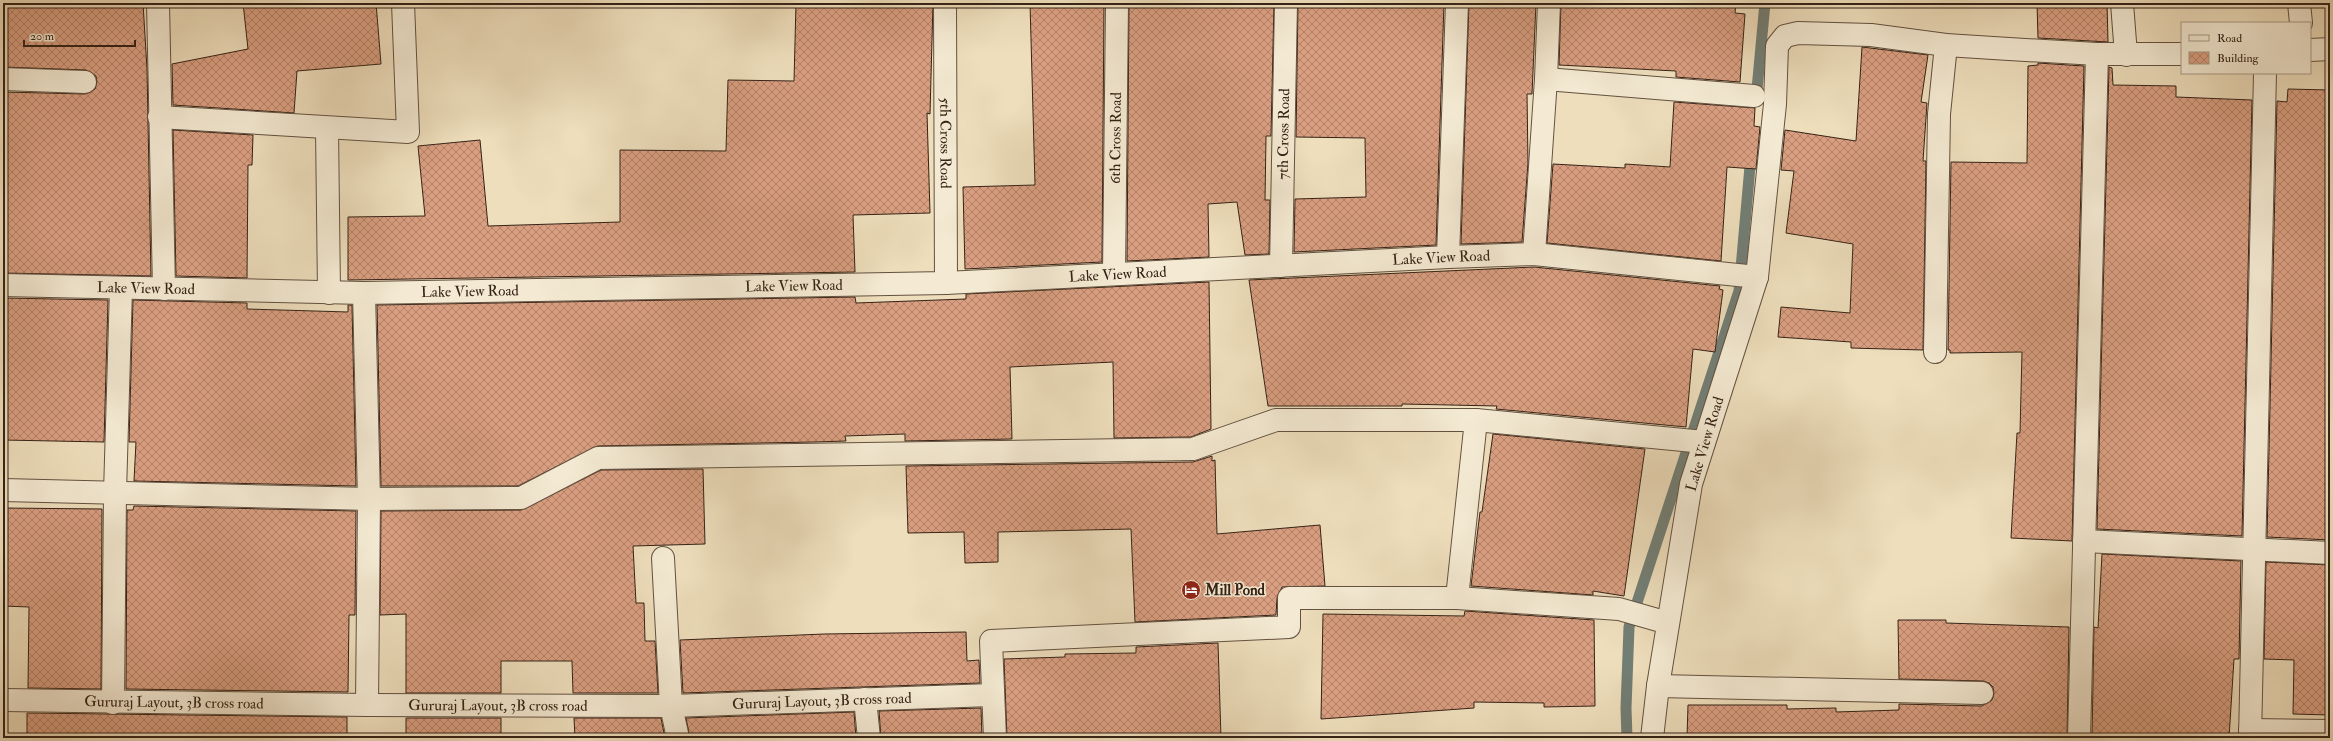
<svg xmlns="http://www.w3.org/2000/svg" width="2333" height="741" font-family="'IM FELL Double Pica',serif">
  <defs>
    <pattern id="building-cross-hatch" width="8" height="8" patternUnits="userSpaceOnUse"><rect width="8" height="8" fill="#da9f81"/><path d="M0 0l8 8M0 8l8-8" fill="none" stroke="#b28169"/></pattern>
  </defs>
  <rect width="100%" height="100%" fill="#eedebc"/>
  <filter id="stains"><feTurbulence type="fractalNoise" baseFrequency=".005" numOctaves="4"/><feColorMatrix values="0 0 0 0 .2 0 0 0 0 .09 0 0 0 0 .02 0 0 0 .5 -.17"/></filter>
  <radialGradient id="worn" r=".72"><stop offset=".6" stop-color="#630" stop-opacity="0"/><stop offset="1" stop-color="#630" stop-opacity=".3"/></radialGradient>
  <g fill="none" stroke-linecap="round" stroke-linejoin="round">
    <!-- stream -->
    <path stroke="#727e75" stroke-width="11" d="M1756,100L1765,3
      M1627,738L1626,708L1629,627L1739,291L1751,155"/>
  </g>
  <!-- building -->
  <path fill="url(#building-cross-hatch)" stroke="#352216" d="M3,3H143L147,69L151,276L3,273V92L85,94L95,89L97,82L96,76L86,70L3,67Z
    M243,3H376L381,64L297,71L294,113L173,105L172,64L248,49Z
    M796,3H933L930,114L927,113L930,213L853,215L855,272L348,280V217L425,216L418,146L480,140L488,226L620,222V150L726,151L728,80L794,81Z
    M1030,3H1104L1102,262L965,269L963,187L1035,185Z
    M1129,3H1274L1271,136H1266L1265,200H1270L1269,254L1245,255L1237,202L1208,204L1209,257L1127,261Z
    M1298,3H1444L1436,245L1294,252L1295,199L1366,197L1365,138L1296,137Z
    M1469,3H1536L1532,94H1527L1528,163L1522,242L1461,244Z
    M1561,3H1736L1735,13L1745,14L1740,82L1676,77V71L1559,65Z
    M2037,3H2107L2108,42L2038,38Z
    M1862,47L1928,55L1921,102L1927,103L1923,161H1926L1923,350L1851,348V342L1778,337L1781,307L1850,313L1853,244L1786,233L1794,171L1781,170L1785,130L1856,141Z
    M2038,63L2084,66L2072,541L2011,538L2017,433H2020L2022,352L1950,353V350H1948L1951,162L2027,163L2028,66L2038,65Z
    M2109,67L2112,68L2113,85L2176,86V97L2252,100L2242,536L2097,529Z
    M2288,89L2330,90V540L2267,537L2277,101L2287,102Z
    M1674,102L1755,108L1754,126L1760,127L1756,169L1727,167L1721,261L1547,243L1553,164L1625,168V164L1670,167Z
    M173,130L253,135L252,165H248L247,278L176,276Z
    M1534,267L1720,286L1719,289L1723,290L1715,352L1693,349L1686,427L1496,409L1497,406L1402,404V406H1268L1249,280Z
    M1209,282L1211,429L1191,437L1114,438L1113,362L1010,367L1012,439L905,441V434L845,436L846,441L814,442L598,446L518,486H381L377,305L855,297L856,303L966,299V294Z
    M3,298L108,300L104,442L3,440Z
    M133,300L247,303V309L348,312V305H352L356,486L134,481L136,442H129Z
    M1493,434L1645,449L1624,596L1593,591V595L1471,586L1480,512H1482Z
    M1212,456V461L1215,460L1217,534L1320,525L1325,586L1282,587L1277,598L1276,615L1135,622L1131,529L998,532V562L965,563L964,532L908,533L906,466L1193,462Z
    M703,469L705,544L633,546L636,603H644L645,641H655L658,693H573L572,661H501V693H406V614L380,615L381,511L521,510L601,470Z
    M134,506L356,511L355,615H349L348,692L126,689L127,510H133Z
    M3,508L102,509L101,689L28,688L29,607L3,606Z
    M2102,554L2241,561L2239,659H2234L2229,738H2092L2094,627L2098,628Z
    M2266,562L2330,565V715L2293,714L2294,660L2264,659Z
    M1465,611L1594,620L1595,706L1544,707V703L1474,702V708L1321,719L1323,614L1464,616Z
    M1898,620H1946V623L2069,627L2067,738H1687L1688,705H1787V709L1836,708V712L1899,710V704L1982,706L1992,700L1994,694L1993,687L1989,683L1983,681L1899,679Z
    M966,632L967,661L979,660L980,683L683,693L680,640L824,634Z
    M1218,643L1221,738H1007L1004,659L1065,657V654L1136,653V647Z
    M981,708L982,738H881L879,711Z
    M854,712L856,738H690L686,718Z
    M27,713L347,717V738H27Z
    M406,718H501V738H406Z
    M574,718H661L665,738H575Z"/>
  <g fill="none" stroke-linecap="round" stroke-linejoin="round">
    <defs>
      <g id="street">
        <path d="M158,3L164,289"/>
        <path id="s1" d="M945,3L946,283"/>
        <path d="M2122,3L2126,55"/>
        <path d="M2299,3L2301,23"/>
        <path d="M2310,50L2330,49"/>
        <path d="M3,79L85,82"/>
        <path d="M1546,79L1549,3"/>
        <path d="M159,117L408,132L403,3"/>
        <path d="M327,128L329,293"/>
        <path d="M1534,254L1546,79L1754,96"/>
        <path d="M1448,257L1457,3"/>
        <path id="s2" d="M1281,266L1286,3"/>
        <path id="s3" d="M1114,274L1117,3"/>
        <path d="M1757,277L1775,104L1777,46L1785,36L1798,33L1871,35L1946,45L2009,49L2097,54H2182"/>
        <path id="s4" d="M3,285L364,293L946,283L1448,257L1534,254L1757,277L1691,484L1658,686L1652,738"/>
        <path d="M364,293L369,499L367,705"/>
        <path d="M1935,352L1939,114L1946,45"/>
        <path d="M3,490L369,499L521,498L598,458L1193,449L1276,420H1476L1704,442"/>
        <path d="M2084,541L2330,553"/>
        <path d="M663,558L671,706L678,738"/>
        <path d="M1457,598L1476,420"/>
        <path d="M1658,686L1982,693"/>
        <path d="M865,699L869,738"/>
        <path id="s5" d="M3,700L367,705L671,706L992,695"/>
        <path d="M113,703L115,493L121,288"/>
        <path d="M2250,730L2330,731"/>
        <path d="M995,738L991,641L1289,627V598H1457L1619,609L1668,623"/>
        <path d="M2079,738L2097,54"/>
        <path d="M2250,738L2265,73"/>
      </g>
    </defs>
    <!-- street casing -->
    <use href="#street" stroke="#635140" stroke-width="24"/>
    <!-- street -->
    <use href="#street" stroke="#f4ead3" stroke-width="22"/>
  </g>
  <!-- icons -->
  <defs>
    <symbol id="hotel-disc" viewBox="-11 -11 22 22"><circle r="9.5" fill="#8f2418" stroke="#f4ead3"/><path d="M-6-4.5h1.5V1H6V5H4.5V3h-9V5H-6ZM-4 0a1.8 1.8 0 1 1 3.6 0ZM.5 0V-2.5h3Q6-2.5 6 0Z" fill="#fff"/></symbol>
  </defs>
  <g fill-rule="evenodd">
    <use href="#hotel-disc" x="1180" y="579" width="22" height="22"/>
  </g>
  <g text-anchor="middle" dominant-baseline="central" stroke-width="3" stroke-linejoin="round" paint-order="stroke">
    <!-- street labels -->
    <g font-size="15" fill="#352216" stroke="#f4ead3">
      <text stroke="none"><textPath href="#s2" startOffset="132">7th Cross Road</textPath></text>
      <text stroke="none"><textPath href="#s3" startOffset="136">6th Cross Road</textPath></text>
      <text stroke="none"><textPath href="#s1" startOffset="140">5th Cross Road</textPath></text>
      <text stroke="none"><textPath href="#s4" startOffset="1439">Lake View Road</textPath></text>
      <text stroke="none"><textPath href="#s4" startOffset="1115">Lake View Road</textPath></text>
      <text stroke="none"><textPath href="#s4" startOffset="791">Lake View Road</textPath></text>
      <text stroke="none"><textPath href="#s4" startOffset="143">Lake View Road</textPath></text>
      <text stroke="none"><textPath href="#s4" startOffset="467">Lake View Road</textPath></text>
      <text transform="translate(1705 444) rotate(-73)">Lake View Road</text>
      <text stroke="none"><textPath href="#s5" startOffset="819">Gururaj Layout, 3B cross road</textPath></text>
      <text stroke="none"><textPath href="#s5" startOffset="171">Gururaj Layout, 3B cross road</textPath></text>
      <text stroke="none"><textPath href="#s5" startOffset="495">Gururaj Layout, 3B cross road</textPath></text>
    </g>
    <!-- poi labels -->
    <g font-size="15" font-weight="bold" fill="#352216" stroke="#f4ead3" text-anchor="start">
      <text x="1205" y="590">Mill Pond</text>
    </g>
  </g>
  <!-- margin -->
  <rect width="2333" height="741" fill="none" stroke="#eedebc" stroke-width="16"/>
  <rect x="4" y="4" width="2325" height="733" fill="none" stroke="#352216" stroke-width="2"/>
  <rect x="8" y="8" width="2317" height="725" fill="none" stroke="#352216"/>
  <!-- legend -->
  <rect x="2181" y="22" width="130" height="52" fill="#f4ead3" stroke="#a89a87"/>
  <rect x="2189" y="35" width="20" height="6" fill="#f4ead3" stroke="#a89a87"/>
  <text x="2217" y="42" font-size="12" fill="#352216">Road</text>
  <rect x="2189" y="52" width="20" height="12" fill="url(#building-cross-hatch)" stroke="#a89a87"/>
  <text x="2217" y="62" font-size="12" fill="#352216">Building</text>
  <!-- scale -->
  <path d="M24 40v6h111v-6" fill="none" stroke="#352216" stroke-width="2"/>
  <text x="30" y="40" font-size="12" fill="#352216" stroke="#f4ead3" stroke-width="3" paint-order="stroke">20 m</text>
  <rect width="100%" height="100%" filter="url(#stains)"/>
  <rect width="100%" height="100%" fill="url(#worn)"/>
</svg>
